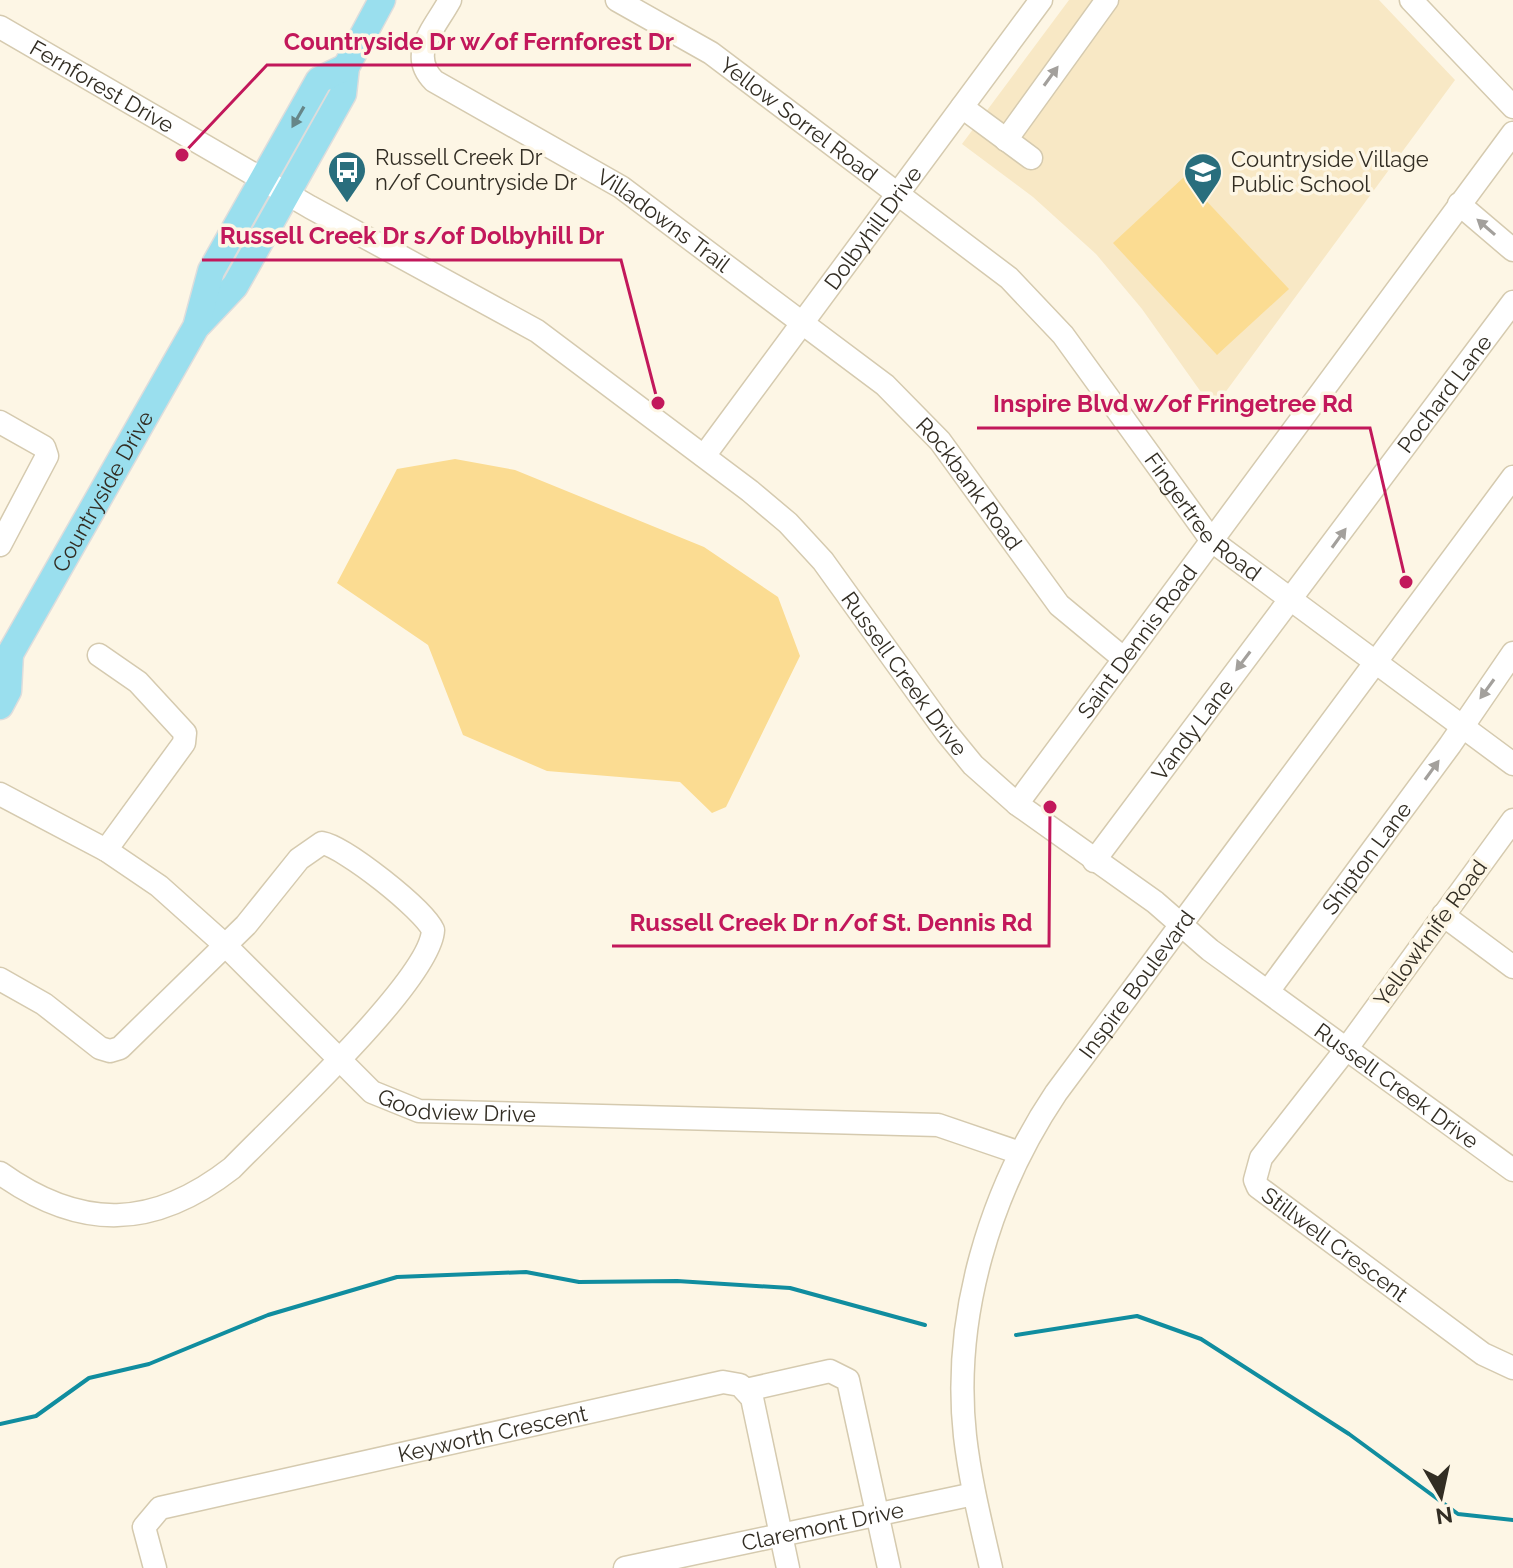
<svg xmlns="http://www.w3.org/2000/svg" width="1513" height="1568" font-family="Raleway,sans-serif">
  <rect width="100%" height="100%" fill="#fdf6e5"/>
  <!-- built -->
  <path fill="#f8e8c5" d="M1069,0H1379L1455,80L1213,409L1142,309L1096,254L1033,197L962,144Z"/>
  <!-- green -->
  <path fill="#fbdc92" d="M1184,177L1289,289L1217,355L1113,243Z
    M455,459L515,470L704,547L778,597L800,656L726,807L712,813L680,782L547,771L463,735L428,645L337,583L397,469Z"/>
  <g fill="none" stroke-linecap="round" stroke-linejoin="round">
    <!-- stream -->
    <path stroke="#108d9f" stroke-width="4" d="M1016,1335L1137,1316L1201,1339L1349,1434L1458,1514L1513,1520
      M0,1424L36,1416L89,1378L149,1364L268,1315L397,1277L526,1272L579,1282L677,1281L790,1288L925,1325"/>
    <defs>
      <g id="minor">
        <path id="s1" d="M450,0C435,28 407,54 434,81L621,187L885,385L940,441L1059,605L1123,658"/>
        <path id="s2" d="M617,0L711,53L1009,278L1063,335L1212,541L1513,764"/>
        <path d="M1411,0L1513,107"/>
        <path id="s3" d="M0,27L310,207L537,331L750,491L788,523L823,561L946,732L973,765L1017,804L1155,902L1210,950L1513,1170"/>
        <path d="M962,107L1031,158"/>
        <path d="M1006,140L1107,0"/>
        <path d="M1459,204L1513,250"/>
        <path d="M0,422L44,447L47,456L0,545"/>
        <path id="s4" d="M704,456L1041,0"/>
        <path d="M99,655L138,682L185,733L184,743L106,850"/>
        <path id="s5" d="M0,794L106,850L159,886L225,945L372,1092L419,1111L938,1125L1020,1153"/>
        <path id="s6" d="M1017,804L1513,133"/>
        <path id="s7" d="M1513,820L1347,1048L1261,1158L1255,1180L1258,1187L1483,1354L1513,1368"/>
        <path id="s8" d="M1094,861L1513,302"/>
        <path d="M1443,915L1513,967"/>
        <path d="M0,979L44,1004L100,1048L110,1051L120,1048L246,925L299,859L322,843C345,847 423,909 433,930C431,980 272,1126 232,1168C154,1229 81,1231 0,1173"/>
        <path id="s9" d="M1269,990L1450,745L1513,653"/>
        <path d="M746,1390L830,1371L848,1380L889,1568"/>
        <path id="s10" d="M155,1568L144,1527L160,1508L723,1382L740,1385L752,1398L788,1568"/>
        <path id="s11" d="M625,1568L974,1494"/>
        <path id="s12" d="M991,1568C981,1524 970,1480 965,1436C952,1317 990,1191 1056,1093L1513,477"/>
      </g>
      <g id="major">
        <path d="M199,324L235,286L343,94L346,67L382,0"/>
        <path id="s13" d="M0,662L10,654L196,327L211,271L319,80L346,67"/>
        <path d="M0,706L8,691L10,654"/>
      </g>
    </defs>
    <!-- minor casing -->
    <use href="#minor" stroke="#d5caaf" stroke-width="25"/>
    <!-- major casing -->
    <use href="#major" stroke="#dedddc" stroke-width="29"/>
    <!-- minor -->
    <use href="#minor" stroke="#fff" stroke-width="22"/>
    <!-- major -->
    <use href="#major" stroke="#9adfee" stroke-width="26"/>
  </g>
  <!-- one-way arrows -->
  <defs><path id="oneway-solid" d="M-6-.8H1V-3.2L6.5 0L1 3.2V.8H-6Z" transform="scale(2)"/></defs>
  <g fill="#a3a09c">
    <use href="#oneway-solid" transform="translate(1051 76) rotate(-54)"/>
    <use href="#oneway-solid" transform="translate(1486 227) rotate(-139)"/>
    <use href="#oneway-solid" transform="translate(1339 538) rotate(-54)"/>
    <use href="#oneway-solid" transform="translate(1243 661) rotate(127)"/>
    <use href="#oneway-solid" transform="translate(1487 689) rotate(126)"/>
    <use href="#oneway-solid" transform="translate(1432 770) rotate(-54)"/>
  </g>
  <use fill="#668688" href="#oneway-solid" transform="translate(298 117) rotate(120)"/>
  <!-- icons -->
  <defs>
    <symbol id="bus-pin" viewBox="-11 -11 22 30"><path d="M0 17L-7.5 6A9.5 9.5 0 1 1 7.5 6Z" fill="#296e7d" stroke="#fdf6e5"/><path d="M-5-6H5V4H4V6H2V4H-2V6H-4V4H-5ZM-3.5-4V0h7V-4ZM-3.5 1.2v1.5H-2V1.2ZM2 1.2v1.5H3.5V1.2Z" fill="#fff"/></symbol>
    <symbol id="school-pin" viewBox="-11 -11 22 30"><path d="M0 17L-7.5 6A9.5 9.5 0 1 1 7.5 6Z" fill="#296e7d" stroke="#fdf6e5"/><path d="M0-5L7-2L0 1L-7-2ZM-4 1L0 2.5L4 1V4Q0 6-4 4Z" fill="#fff"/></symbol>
  </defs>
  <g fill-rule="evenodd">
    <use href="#bus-pin" x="325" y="148" width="44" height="60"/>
    <use href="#school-pin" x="1181" y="150" width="44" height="60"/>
  </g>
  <g text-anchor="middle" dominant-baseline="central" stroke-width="7" stroke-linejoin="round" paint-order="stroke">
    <!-- street labels -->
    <g font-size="22" fill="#322d23" stroke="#fdf6e5">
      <text stroke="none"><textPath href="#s3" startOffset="118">Fernforest Drive</textPath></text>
      <text stroke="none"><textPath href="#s2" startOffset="218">Yellow Sorrel Road</textPath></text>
      <text stroke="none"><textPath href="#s1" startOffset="360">Villadowns Trail</textPath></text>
      <text stroke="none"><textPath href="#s4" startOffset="284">Dolbyhill Drive</textPath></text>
      <text stroke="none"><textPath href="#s8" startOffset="584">Pochard Lane</textPath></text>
      <text stroke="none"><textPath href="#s1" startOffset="766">Rockbank Road</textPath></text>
      <text stroke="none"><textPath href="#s13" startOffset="200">Countryside Drive</textPath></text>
      <text stroke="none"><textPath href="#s2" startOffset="790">Fingertree Road</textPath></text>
      <text stroke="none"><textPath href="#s6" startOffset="202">Saint Dennis Road</textPath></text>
      <text stroke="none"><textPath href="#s3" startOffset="1124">Russell Creek Drive</textPath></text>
      <text stroke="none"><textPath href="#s8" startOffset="164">Vandy Lane</textPath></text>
      <text stroke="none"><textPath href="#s9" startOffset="164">Shipton Lane</textPath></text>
      <text transform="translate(1430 933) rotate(-54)">Yellowknife Road</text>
      <text stroke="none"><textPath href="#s12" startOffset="632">Inspire Boulevard</textPath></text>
      <text stroke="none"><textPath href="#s3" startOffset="1770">Russell Creek Drive</textPath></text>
      <text stroke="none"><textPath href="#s5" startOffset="568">Goodview Drive</textPath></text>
      <text stroke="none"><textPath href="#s7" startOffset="548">Stillwell Crescent</textPath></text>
      <text stroke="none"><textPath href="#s10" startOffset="408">Keyworth Crescent</textPath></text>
      <text stroke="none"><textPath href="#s11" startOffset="202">Claremont Drive</textPath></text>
    </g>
    <!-- poi labels -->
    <g font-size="22" fill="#322d23" stroke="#fdf6e5" text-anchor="start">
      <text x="375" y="157">Russell Creek Dr<tspan x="375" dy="25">n/of Countryside Dr</tspan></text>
      <text x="1231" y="159">Countryside Village<tspan x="1231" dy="25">Public School</tspan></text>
    </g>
  </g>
  <!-- callouts -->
  <path fill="none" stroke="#c2185b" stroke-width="3" d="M182 155L267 65H691M658 403L621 260H202M1406 582L1370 428H977M1050 807L1049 946H612"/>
  <g fill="#c2185b" stroke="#fdf6e5" stroke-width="3">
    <circle cx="182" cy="155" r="8"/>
    <circle cx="658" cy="403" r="8"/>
    <circle cx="1406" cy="582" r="8"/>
    <circle cx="1050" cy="807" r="8"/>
  </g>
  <g font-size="24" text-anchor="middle" font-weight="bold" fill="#c2185b" stroke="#fdf6e5" stroke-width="7" stroke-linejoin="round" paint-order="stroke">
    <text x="479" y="50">Countryside Dr w/of Fernforest Dr</text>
    <text x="412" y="244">Russell Creek Dr s/of Dolbyhill Dr</text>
    <text x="1173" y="412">Inspire Blvd w/of Fringetree Rd</text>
    <text x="831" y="931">Russell Creek Dr n/of St. Dennis Rd</text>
  </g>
  <!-- north arrow -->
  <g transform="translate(1441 1496) rotate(171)" stroke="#fdf6e5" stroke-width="6" paint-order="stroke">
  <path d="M0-6L14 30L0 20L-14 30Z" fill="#322d23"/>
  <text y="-12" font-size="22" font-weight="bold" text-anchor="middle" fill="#322d23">N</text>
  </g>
</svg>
